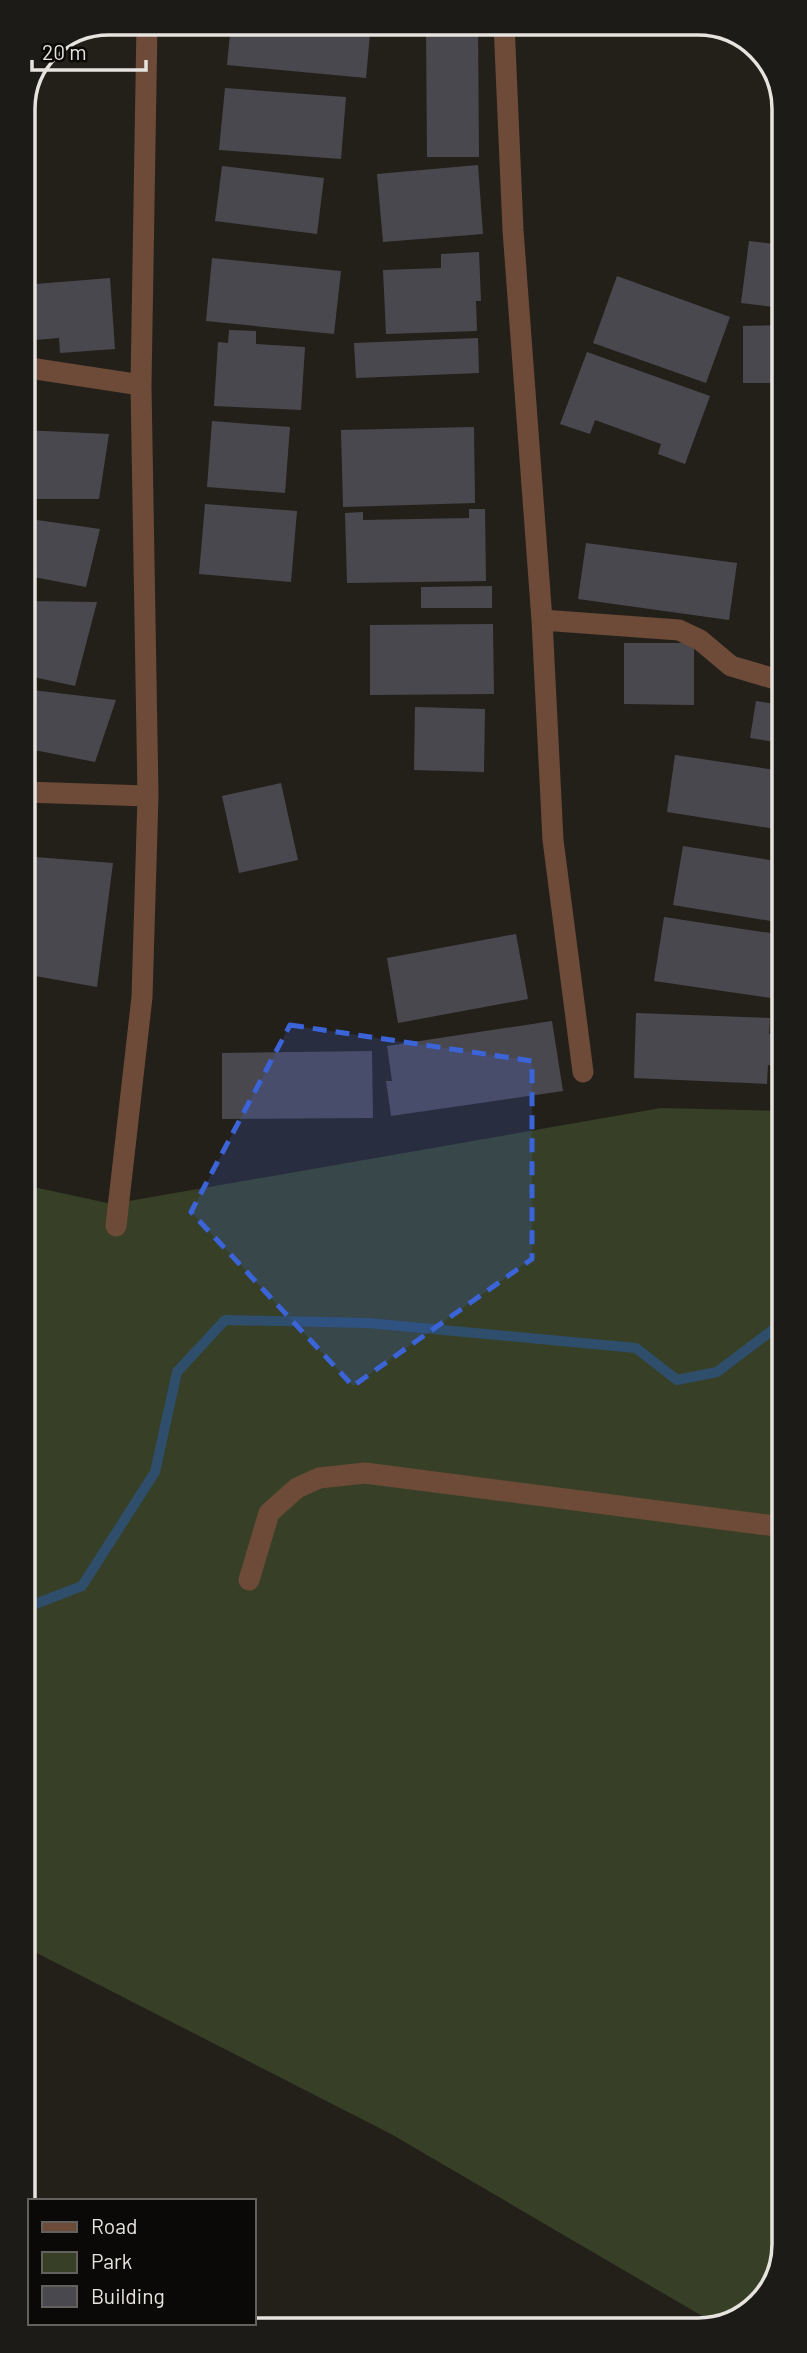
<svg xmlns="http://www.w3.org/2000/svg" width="807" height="2353" font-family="Barlow,sans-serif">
  <rect width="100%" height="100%" fill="#23201a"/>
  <!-- green -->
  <path fill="#374026" d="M661,1108L783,1111L784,2245L766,2297L721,2327L391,2134L25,1947L24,1185L112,1204Z"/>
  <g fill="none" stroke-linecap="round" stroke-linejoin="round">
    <!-- stream -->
    <path stroke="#2e4e6c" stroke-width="10" d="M25,1608L82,1586L155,1472L177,1372L225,1320L368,1323L636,1348L677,1380L717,1372L783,1322"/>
  </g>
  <!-- building -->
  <path fill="#4a484f" d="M231,23H371L366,78L227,65Z
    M478,25L479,157H427L426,26Z
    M225,88L346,97L341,159L219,150Z
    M478,165L483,234L383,242L377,174Z
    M222,166L324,178L317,234L215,221Z
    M749,241L782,245V308L741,303Z
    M479,252L481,301H476L477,331L386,334L383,270L441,268V254Z
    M212,258L341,271L334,334L206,321Z
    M617,276L730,317L706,383L593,343Z
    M110,278L115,349L60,353L59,338L23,341V285Z
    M782,325V383H743V326Z
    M229,330L256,331V344L305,347L301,410L214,406L218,342L228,343Z
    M478,338L479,373L356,378L354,343Z
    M587,352L710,396L685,464L658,454L661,444L595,420L590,434L560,424Z
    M212,421L290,427L285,493L207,487Z
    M474,427L475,503L343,507L341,430Z
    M23,430L109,434L99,499H23Z
    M205,504L297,511L291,582L199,574Z
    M771,507H782V647H770Z
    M469,509H485L486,581L347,583L345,513L363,512V520L469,518Z
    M23,518L100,529L86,587L23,575Z
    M586,543L737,563L729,620L578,599Z
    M492,586V608H421V587Z
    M24,601L97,602L75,686L24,675Z
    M493,624L494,694L370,695V625Z
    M624,643H694V705L624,704Z
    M24,689L116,700L95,762L24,748Z
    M756,701L782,705V743L750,738Z
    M415,707L485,709L484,772L414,770Z
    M675,755L782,771V830L667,812Z
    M281,783L298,860L239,873L222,796Z
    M683,846L782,862L783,923L673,905Z
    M35,857L113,863L97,987L24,974V920Z
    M664,917L783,935V970L778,999L654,981Z
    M516,934L528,999L398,1023L387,958Z
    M636,1013L770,1018L769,1034H783V1066L768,1065L767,1084L634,1078Z
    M552,1021L563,1091L391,1116L386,1081H392L387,1046Z
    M372,1051L373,1118L222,1119V1053Z"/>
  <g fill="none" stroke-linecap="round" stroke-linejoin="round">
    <!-- service -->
    <path stroke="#6d4b38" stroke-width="21" d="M249,1580L269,1513L297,1488L319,1478L365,1473L783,1527"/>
    <!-- minor -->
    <path stroke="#6d4b38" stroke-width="21" d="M504,23L513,230L542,620L553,840L583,1072
      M23,367L141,385
      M542,620L679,630L700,640L731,666L782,681
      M24,792L148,796
      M116,1226L142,997L148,796L141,385L147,23"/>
  </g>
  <!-- marked area -->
  <path fill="#3b64d9" fill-opacity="0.2" stroke="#3b64d9" stroke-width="5" stroke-dasharray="14 9" stroke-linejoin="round" d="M290,1025L532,1061V1259L353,1386L191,1212Z"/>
  <!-- crop -->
  <path d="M0 0H807V2353H0ZM109 35H698A74 74 0 0 1 772 109V2244A74 74 0 0 1 698 2318H109A74 74 0 0 1 35 2244V109A74 74 0 0 1 109 35Z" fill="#1d1b18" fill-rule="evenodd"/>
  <path fill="none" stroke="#e7e4e0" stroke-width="3.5" d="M109 35H698A74 74 0 0 1 772 109V2244A74 74 0 0 1 698 2318H109A74 74 0 0 1 35 2244V109A74 74 0 0 1 109 35Z"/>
  <!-- legend -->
  <rect x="28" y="2199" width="228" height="126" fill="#0b0907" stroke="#63615e" stroke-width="2"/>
  <rect x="42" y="2222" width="35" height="10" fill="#6d4b38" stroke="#63615e" stroke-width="2"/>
  <text x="91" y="2234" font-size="21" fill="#e7e4e0">Road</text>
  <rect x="42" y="2252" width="35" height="21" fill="#374026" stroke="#63615e" stroke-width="2"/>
  <text x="91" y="2269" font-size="21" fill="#e7e4e0">Park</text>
  <rect x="42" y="2286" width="35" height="21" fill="#4a484f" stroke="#63615e" stroke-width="2"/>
  <text x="91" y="2304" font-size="21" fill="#e7e4e0">Building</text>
  <!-- scale -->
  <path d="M32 60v10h114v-10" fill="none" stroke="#e7e4e0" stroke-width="3.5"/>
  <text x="42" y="60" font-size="21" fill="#e7e4e0" stroke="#0b0907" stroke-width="5" paint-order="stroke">20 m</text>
</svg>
